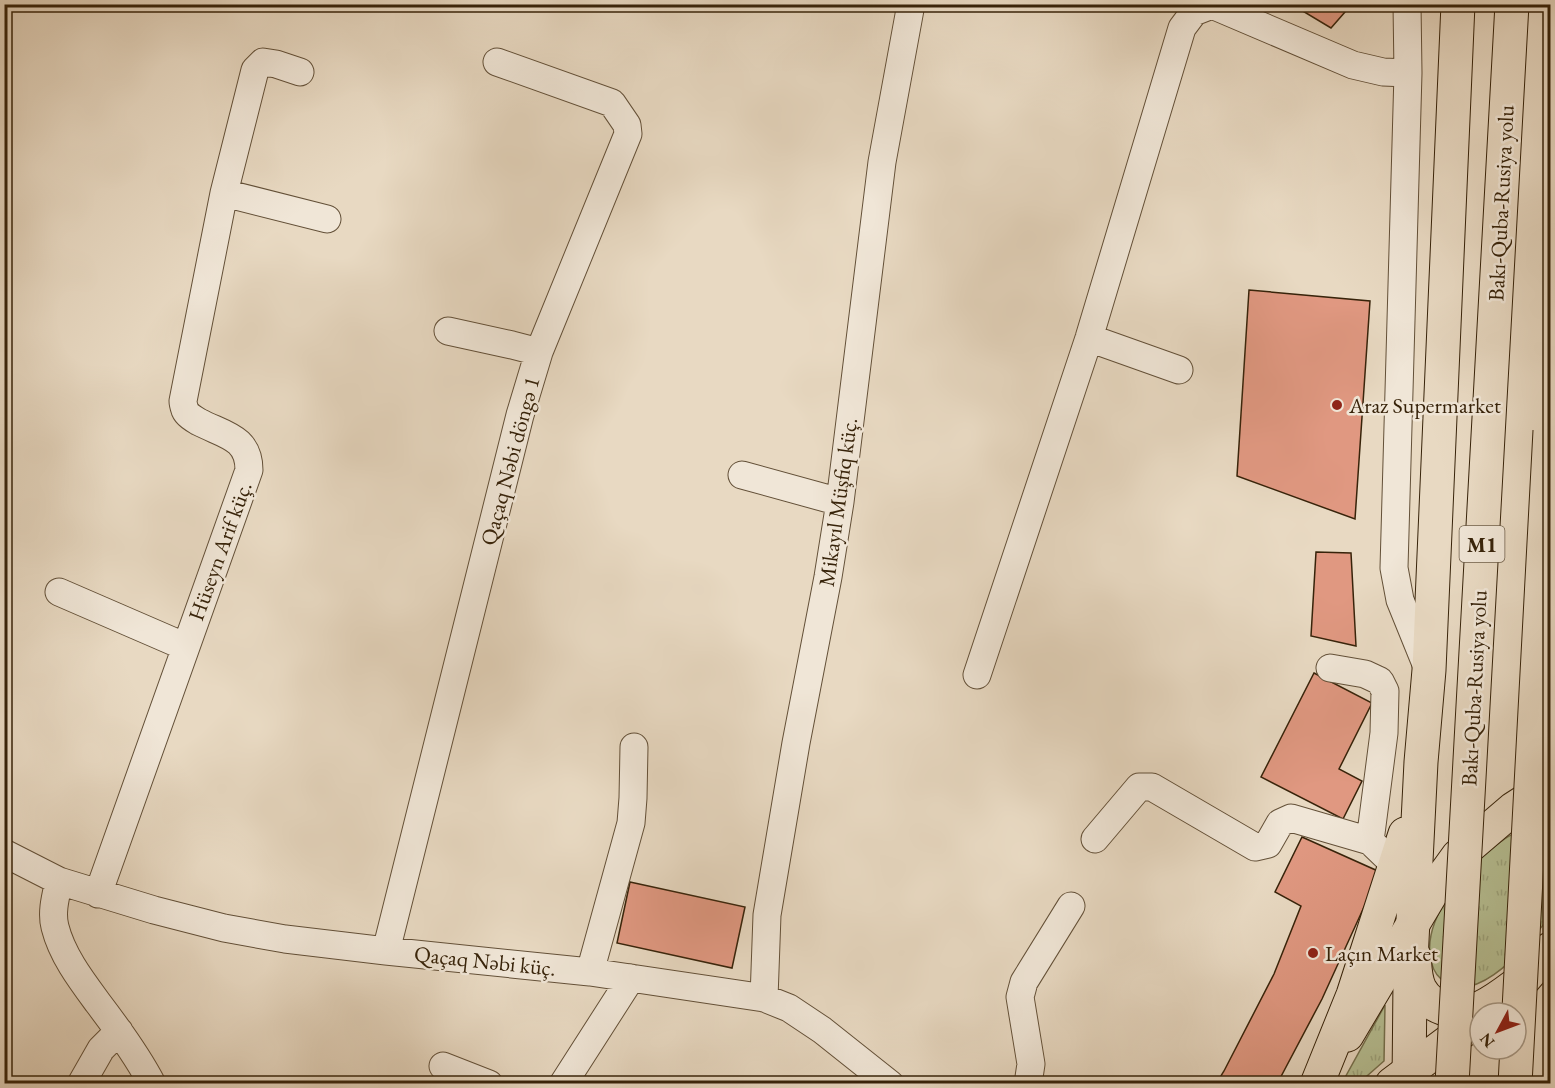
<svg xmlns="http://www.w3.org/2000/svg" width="1555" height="1088" font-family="'EB Garamond',serif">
  <defs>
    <pattern id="grass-tufts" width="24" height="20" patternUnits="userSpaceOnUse" patternTransform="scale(1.5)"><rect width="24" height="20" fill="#b6bf93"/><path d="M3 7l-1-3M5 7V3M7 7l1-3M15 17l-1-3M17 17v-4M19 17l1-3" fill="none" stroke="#9da47d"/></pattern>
  </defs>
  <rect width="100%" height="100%" fill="#e8d9c2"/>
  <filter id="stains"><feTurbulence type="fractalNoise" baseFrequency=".00333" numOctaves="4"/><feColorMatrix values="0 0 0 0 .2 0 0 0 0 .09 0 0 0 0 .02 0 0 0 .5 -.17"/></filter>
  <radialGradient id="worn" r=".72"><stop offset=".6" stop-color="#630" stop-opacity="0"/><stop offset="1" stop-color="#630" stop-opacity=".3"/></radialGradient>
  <!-- grass -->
  <path fill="url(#grass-tufts)" stroke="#76714e" stroke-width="1.5" d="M1536,826L1550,827C1550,849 1550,870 1550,891C1550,898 1552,908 1550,914C1549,920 1541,927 1537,932C1519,955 1472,1007 1441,979C1434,973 1431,964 1430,955C1425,915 1469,864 1499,843C1510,834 1523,829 1536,826Z
    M1385,1005L1384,1061L1359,1083H1342Z"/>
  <!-- building -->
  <path fill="#e09881" stroke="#37230a" stroke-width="1.5" d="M1291,4H1352L1331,28Z
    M1249,290L1370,301L1355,519L1237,476Z
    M1316,552L1351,553L1356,646L1311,636Z
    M1314,673L1372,703L1339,769L1362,781L1343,819L1261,777Z
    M1302,837L1380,872L1322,999L1277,1084H1216L1224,1071L1274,974L1301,906L1275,892Z
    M630,882L745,907L732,968L617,943Z"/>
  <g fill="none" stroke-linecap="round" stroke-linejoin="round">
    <defs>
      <path id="minor" d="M1407,4L1408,73L1394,568L1400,600L1428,669
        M224,193L327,219
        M448,331L512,345L539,352
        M1089,338L1179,370
        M742,475L840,502
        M59,592L186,647
        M1330,668L1365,674L1380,681L1385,691L1384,733L1370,841
        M977,675L1089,338L1182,28L1194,12L1212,5L1353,65L1383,72L1408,73
        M1095,839L1139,787H1152L1255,847L1268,844L1280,823L1291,818L1370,841L1395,865
        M4,853L59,881L154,910L224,928L285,939L386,951L590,972L764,998L789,1008L822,1030L890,1084
        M59,881C56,895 51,912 55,927C62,955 81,980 98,1003C117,1028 137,1055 152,1084
        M98,894L249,470C249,437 224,435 199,422C194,419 187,415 185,410C184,407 183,404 183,401L224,193L255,70L263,62L276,64L300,72
        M386,951L520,415L539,352L628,134L627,125L612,103L497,62
        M590,972L631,823L633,798L634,747
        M764,998L767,915L796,743L828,577L840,502L882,162L911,4
        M443,1066L489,1084
        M81,1084L101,1049L119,1031
        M563,1084L631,978
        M1028,1084L1031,1064L1020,997L1024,982L1071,906"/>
      <path id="major" d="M1414,956C1415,967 1415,979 1420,989C1432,1011 1460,1016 1482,1007C1497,1000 1511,988 1525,978
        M1510,992L1525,978L1550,949
        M1347,1035L1432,892L1458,856L1513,809L1550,785
        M1392,1084L1472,1024"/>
      <path id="highway" d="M1317,1084L1353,995L1405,834
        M1409,1084L1410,980L1421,762L1429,670L1458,4"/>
    </defs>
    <!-- minor casing -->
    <use href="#minor" stroke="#635038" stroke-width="29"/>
    <!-- major casing -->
    <use href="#major" stroke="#37230a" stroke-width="35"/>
    <!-- highway casing -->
    <use href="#highway" stroke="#37230a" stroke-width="35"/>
    <!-- minor -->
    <use href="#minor" stroke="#f0e6d7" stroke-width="27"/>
    <!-- major -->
    <use href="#major" stroke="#e8d9c2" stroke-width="33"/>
    <!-- highway -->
    <use href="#highway" stroke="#e8d9c2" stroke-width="33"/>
    <defs>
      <path id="highway-bridge" d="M1452,1084L1512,4
        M1515,1084L1550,431"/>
    </defs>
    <!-- highway-bridge casing -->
    <use href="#highway-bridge" stroke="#37230a" stroke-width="35" stroke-linecap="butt"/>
    <!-- highway-bridge -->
    <use href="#highway-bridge" stroke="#e8d9c2" stroke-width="33"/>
  </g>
  <!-- markers -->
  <g fill="#8f2418" stroke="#f0e6d7" stroke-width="2">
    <circle cx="1337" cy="405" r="6"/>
    <circle cx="1313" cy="953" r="6"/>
  </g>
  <g text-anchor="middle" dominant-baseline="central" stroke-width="5" stroke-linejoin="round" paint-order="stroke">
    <!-- shield labels -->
    <rect fill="#f0e6d7" stroke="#6e5e48" stroke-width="1.5" x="1459.5" y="526" width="45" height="36" rx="4.5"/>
    <g font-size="21" font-weight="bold" fill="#37230a">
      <text x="1482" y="544">M1</text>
    </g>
    <!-- street labels -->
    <g font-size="22" fill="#37230a" stroke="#f0e6d7">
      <text transform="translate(1501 203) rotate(-87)">Bakı-Quba-Rusiya yolu</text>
      <text transform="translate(510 461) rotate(-75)">Qaçaq Nəbi döngə 1</text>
      <text transform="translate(838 502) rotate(-82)">Mikayıl Müşfiq küç.</text>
      <text transform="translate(220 551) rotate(-70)">Hüseyn Arif küç.</text>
      <text transform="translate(1474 688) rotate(-87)">Bakı-Quba-Rusiya yolu</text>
      <text transform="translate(485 961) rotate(6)">Qaçaq Nəbi küç.</text>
    </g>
    <!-- poi labels -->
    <g font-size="22" fill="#37230a" stroke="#f0e6d7" text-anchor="start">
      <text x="1349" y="405">Araz Supermarket</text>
      <text x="1325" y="953">Laçın Market</text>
    </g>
  </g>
  <!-- margin -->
  <rect width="1555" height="1088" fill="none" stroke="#e8d9c2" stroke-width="24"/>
  <rect x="6" y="6" width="1543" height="1076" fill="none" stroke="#37230a" stroke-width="3"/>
  <rect x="12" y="12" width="1531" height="1064" fill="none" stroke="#37230a" stroke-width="1.5"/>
  <!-- north arrow -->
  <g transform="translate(1498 1031) rotate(229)"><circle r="28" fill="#f0e6d7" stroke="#a69885" stroke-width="1.5"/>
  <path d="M0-4.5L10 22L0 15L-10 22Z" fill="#8f2418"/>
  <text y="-9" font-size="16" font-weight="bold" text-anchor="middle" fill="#37230a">N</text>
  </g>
  <rect width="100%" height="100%" filter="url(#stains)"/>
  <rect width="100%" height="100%" fill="url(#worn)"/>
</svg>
